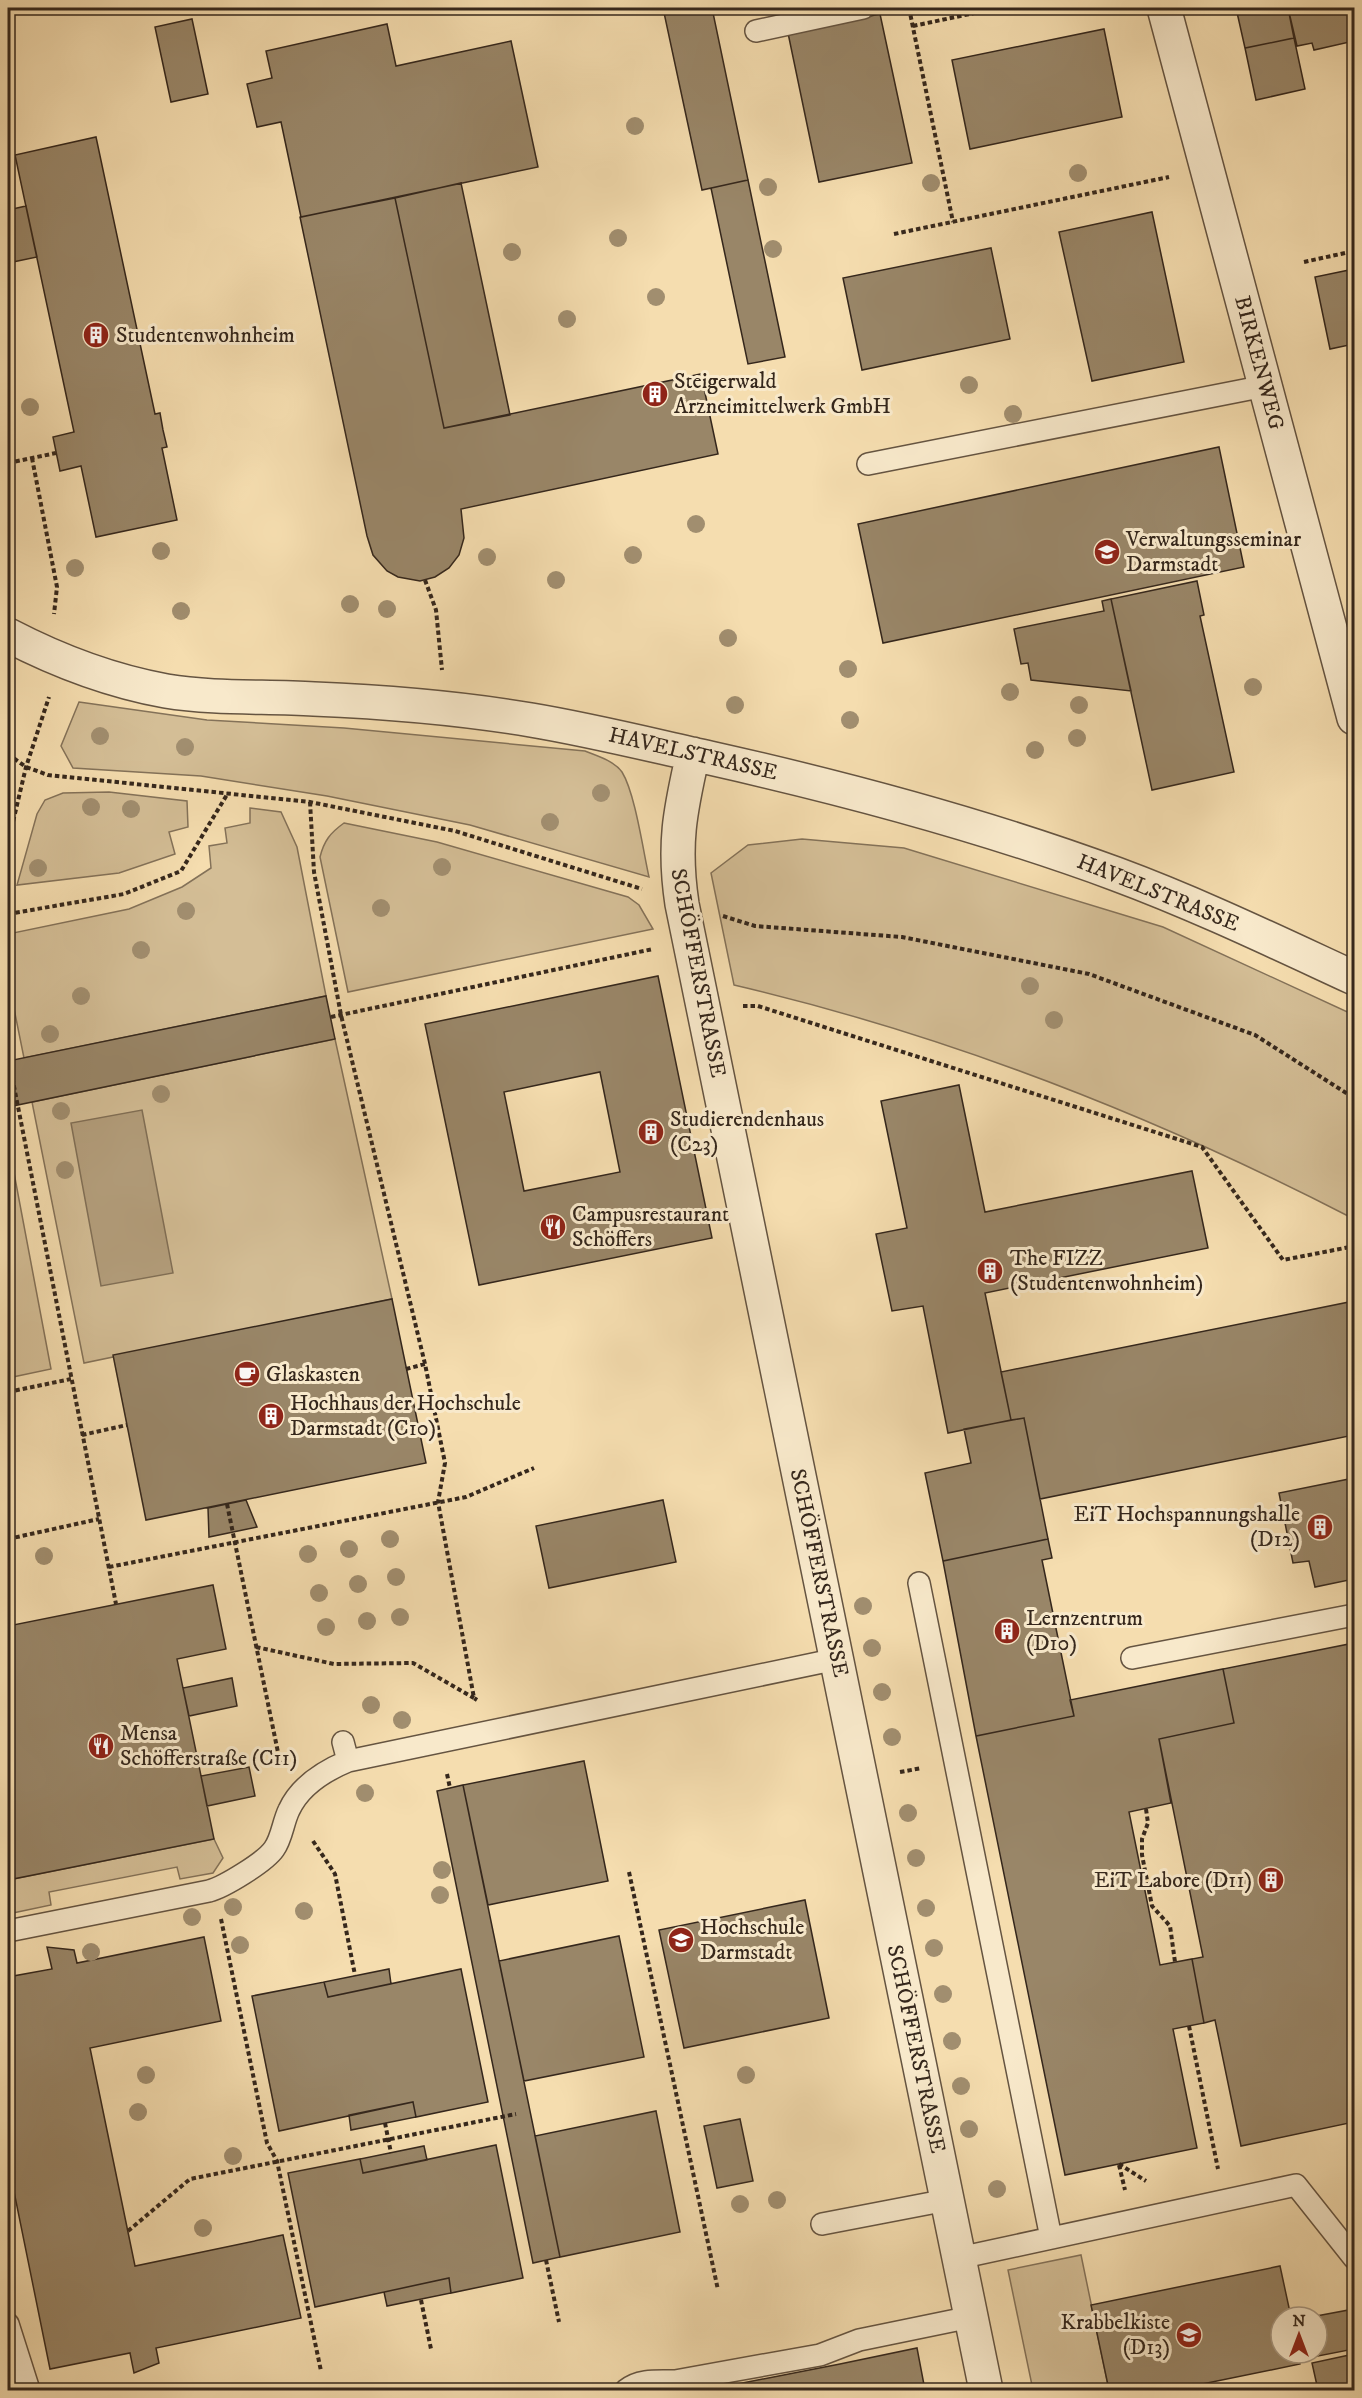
<svg xmlns="http://www.w3.org/2000/svg" width="1362" height="2398" font-family="'IM FELL DW Pica',serif">
  <rect width="100%" height="100%" fill="#f5ddaf"/>
  <filter id="stains"><feTurbulence type="fractalNoise" baseFrequency=".00333" numOctaves="4"/><feColorMatrix values="0 0 0 0 .2 0 0 0 0 .09 0 0 0 0 .02 0 0 0 .5 -.17"/></filter>
  <radialGradient id="worn" r=".72"><stop offset=".6" stop-color="#630" stop-opacity="0"/><stop offset="1" stop-color="#630" stop-opacity=".3"/></radialGradient>
  <!-- green -->
  <path fill="#d4be96" stroke="#847259" stroke-width="1.5" d="M79,702L207,720L344,728L585,751C598,756 614,761 622,772C635,793 643,850 649,877L470,825L327,796L201,776L73,768L61,746Z
    M109,792L187,801L188,827L169,832L175,854L119,873L17,885L37,814L45,800L63,793Z
    M250,808L281,812L297,847L326,996L24,1058L8,979V934L129,909L182,887L211,868L209,846L227,843L225,828L250,823Z
    M344,823L437,842L628,897L639,905L653,929L348,992L320,857C324,841 330,833 344,823Z
    M802,839L904,848L1163,927L1354,1015V1219C1155,1116 952,1036 734,985L711,873L748,845Z
    M335,1039L392,1299L84,1363L32,1102Z
    M8,1141L51,1369L8,1378Z
    M214,1839L223,1858L213,1873L180,1879L177,1867L49,1892L51,1905L8,1914V1880Z
    M1081,2255L1109,2390H1033L1008,2270Z"/>
  <!-- water -->
  <path fill="#b49f7d" stroke="#816f56" stroke-width="1.5" d="M142,1110L173,1273L101,1286L71,1123Z"/>
  <!-- building -->
  <path fill="#998668" stroke="#35271c" stroke-width="1.5" fill-rule="evenodd" d="M663,8H712L748,180L702,190Z
    M1236,8H1288L1294,38L1245,48Z
    M1288,8H1354V41L1314,50L1312,43L1297,46Z
    M880,14L912,163L819,182L788,33Z
    M192,19L208,94L171,102L155,27Z
    M387,24L396,66L511,41L538,167L301,217L281,122L257,127L247,84L272,78L266,51Z
    M1104,29L1122,117L970,149L952,60Z
    M1294,38L1305,89L1256,100L1245,48Z
    M96,137L155,414L160,413L163,430L167,447L162,448L177,520L96,537L81,466L60,471L53,437L74,432L15,155Z
    M1354,141V171L1348,142Z
    M748,180L785,357L748,364L711,188Z
    M461,183L510,415L444,428L395,198Z
    M395,198L444,428L701,374L718,454L461,509L464,538L459,555L449,568L435,577L420,581L398,577L387,571L373,555L367,536L300,217Z
    M26,206L37,257L8,263V210Z
    M1152,212L1184,362L1092,381L1059,232Z
    M991,248L1010,339L862,370L843,278Z
    M1354,269V344L1330,349L1315,277Z
    M1219,447L1244,567L883,643L858,524Z
    M1197,581L1204,615L1200,616L1234,772L1152,790L1111,599Z
    M1111,599L1131,691L1031,680L1028,663L1021,664L1014,629L1104,611L1102,601Z
    M658,976L712,1238L479,1285L425,1024ZM600,1072L620,1172L524,1191L504,1092Z
    M326,996L335,1039L8,1107V1061Z
    M959,1085L985,1212L1192,1171L1208,1248L985,1293L1011,1420L948,1433L923,1306L892,1311L876,1234L907,1228L881,1101Z
    M392,1299L426,1463L146,1520L113,1355Z
    M1354,1301V1435L1040,1499L1024,1418L1011,1420L1001,1372Z
    M1024,1418L1048,1539L943,1561L925,1473L971,1463L964,1429Z
    M1354,1478V1579L1315,1587L1309,1561L1293,1563L1279,1493Z
    M246,1500L257,1527L209,1537L208,1508Z
    M663,1500L676,1562L549,1588L536,1526Z
    M1048,1539L1052,1558L1042,1560L1074,1716L976,1736L943,1561Z
    M213,1585L226,1649L177,1659L214,1839L8,1880V1626Z
    M1354,1643V2122L1241,2146L1215,2020L1204,2023L1192,1959L1203,1957L1159,1739L1234,1723L1223,1669Z
    M1223,1669L1234,1723L1159,1739L1171,1803L1129,1812L1160,1965L1192,1959L1204,2023L1173,2029L1197,2148L1065,2175L976,1736L1074,1716L1070,1700Z
    M232,1678L237,1706L189,1716L183,1688Z
    M584,1761L608,1881L488,1905L463,1785Z
    M249,1767L255,1796L207,1806L201,1776Z
    M463,1785L560,2257L533,2263L437,1791Z
    M805,1900L829,2018L684,2048L659,1930Z
    M619,1936L644,2057L524,2081L499,1961Z
    M204,1937L221,2021L90,2048L135,2266L283,2235L301,2318L156,2348L159,2363L134,2373L130,2353L50,2369L8,2162V1977L52,1969L47,1947L74,1950L77,1963Z
    M389,1969L391,1984L328,1997L324,1982Z
    M461,1969L488,2102L416,2117L413,2102L279,2131L252,1996L324,1982L328,1997Z
    M413,2102L416,2117L351,2130L349,2115Z
    M656,2111L680,2232L560,2257L535,2136Z
    M740,2119L753,2181L717,2188L704,2126Z
    M496,2145L523,2278L451,2293L449,2278L315,2307L288,2173L360,2159L363,2173Z
    M424,2146L427,2160L363,2173L360,2159Z
    M1280,2266L1291,2317H1281V2353H1298L1300,2364L1173,2390H1109L1091,2305Z
    M449,2278L451,2293L387,2306L384,2292Z
    M1354,2309V2349L1303,2359L1301,2353H1317V2317H1311Z
    M917,2348L925,2390H707L840,2364Z
    M1354,2354V2390H1318L1312,2363Z"/>
  <g fill="none" stroke-linecap="round" stroke-linejoin="round">
    <defs>
      <path id="service" d="M756,31L863,8
        M868,464L1265,386
        M919,1583L1051,2238
        M1132,1658L1354,1615
        M343,1742L348,1761
        M8,1931L209,1891C224,1887 265,1862 274,1849C282,1838 283,1822 289,1810C300,1786 324,1771 348,1761L837,1659
        M822,2224L947,2200
        M959,2258L1296,2185L1354,2258
        M8,2324L29,2390
        M626,2390C639,2379 658,2381 675,2381L820,2355L859,2340L971,2317"/>
      <path id="minor" d="M1164,8L1354,718
        M8,635C58,661 111,681 166,691C214,699 265,696 314,699C386,702 460,708 531,720C591,730 651,745 710,758C848,789 983,825 1116,874C1197,904 1276,942 1354,978
        M693,754C680,811 673,845 682,904L986,2390"/>
    </defs>
    <!-- service casing -->
    <use href="#service" stroke="#655441" stroke-width="24"/>
    <!-- minor casing -->
    <use href="#minor" stroke="#655441" stroke-width="36"/>
    <!-- path -->
    <path stroke="#35271c" stroke-width="4" stroke-dasharray="4.5 3" stroke-linecap="butt" d="M909,8L953,222
      M913,26L998,8
      M894,234L1169,177
      M1304,262L1354,251
      M32,458L57,587L54,614
      M8,463L56,453
      M425,580L436,610L442,670
      M8,754L26,767L48,775L310,802L455,831L642,889
      M310,802L314,872L341,1015L425,1364
      M8,843L26,767L49,697
      M8,914L124,894L181,871L228,793
      M723,916L755,926L902,937L1089,974L1255,1035L1354,1098
      M743,1006H758L1202,1147L1283,1260L1350,1247L1354,1270
      M331,1017L653,949
      M8,1056L116,1604
      M406,1369L425,1364L445,1463L438,1502L474,1698L477,1700
      M8,1392L71,1379
      M82,1435L127,1425
      M227,1504L281,1767
      M8,1539L99,1519
      M109,1567L466,1497L534,1468
      M256,1647L334,1664L413,1663L474,1698
      M900,1772L922,1768
      M447,1774L450,1788
      M1146,1809L1148,1823L1142,1839V1855L1152,1906L1170,1926L1175,1962
      M313,1841L335,1874L355,1975
      M629,1872L718,2290
      M221,1919L267,2143L277,2161L321,2371
      M1189,2026L1218,2169
      M385,2123L391,2153
      M1119,2164L1146,2181
      M1119,2165L1125,2190
      M128,2231L190,2179L516,2114
      M546,2260L559,2322
      M421,2300L431,2349"/>
    <!-- service -->
    <use href="#service" stroke="#f8e9cb" stroke-width="21"/>
    <!-- minor -->
    <use href="#minor" stroke="#f8e9cb" stroke-width="33"/>
  </g>
  <!-- trees -->
  <g fill="#a18e6f">
    <circle cx="635" cy="126" r="9"/>
    <circle cx="1078" cy="173" r="9"/>
    <circle cx="931" cy="183" r="9"/>
    <circle cx="768" cy="187" r="9"/>
    <circle cx="618" cy="238" r="9"/>
    <circle cx="773" cy="249" r="9"/>
    <circle cx="512" cy="252" r="9"/>
    <circle cx="656" cy="297" r="9"/>
    <circle cx="567" cy="319" r="9"/>
    <circle cx="969" cy="385" r="9"/>
    <circle cx="30" cy="407" r="9"/>
    <circle cx="1013" cy="414" r="9"/>
    <circle cx="696" cy="524" r="9"/>
    <circle cx="161" cy="551" r="9"/>
    <circle cx="633" cy="555" r="9"/>
    <circle cx="487" cy="557" r="9"/>
    <circle cx="75" cy="568" r="9"/>
    <circle cx="556" cy="580" r="9"/>
    <circle cx="350" cy="604" r="9"/>
    <circle cx="387" cy="609" r="9"/>
    <circle cx="181" cy="611" r="9"/>
    <circle cx="728" cy="638" r="9"/>
    <circle cx="848" cy="669" r="9"/>
    <circle cx="1253" cy="687" r="9"/>
    <circle cx="1010" cy="692" r="9"/>
    <circle cx="735" cy="705" r="9"/>
    <circle cx="1079" cy="705" r="9"/>
    <circle cx="850" cy="720" r="9"/>
    <circle cx="100" cy="736" r="9"/>
    <circle cx="1077" cy="738" r="9"/>
    <circle cx="185" cy="747" r="9"/>
    <circle cx="1035" cy="750" r="9"/>
    <circle cx="601" cy="793" r="9"/>
    <circle cx="91" cy="807" r="9"/>
    <circle cx="131" cy="809" r="9"/>
    <circle cx="550" cy="822" r="9"/>
    <circle cx="442" cy="867" r="9"/>
    <circle cx="38" cy="868" r="9"/>
    <circle cx="381" cy="908" r="9"/>
    <circle cx="186" cy="911" r="9"/>
    <circle cx="141" cy="950" r="9"/>
    <circle cx="1030" cy="986" r="9"/>
    <circle cx="81" cy="996" r="9"/>
    <circle cx="1054" cy="1020" r="9"/>
    <circle cx="50" cy="1034" r="9"/>
    <circle cx="161" cy="1094" r="9"/>
    <circle cx="61" cy="1111" r="9"/>
    <circle cx="65" cy="1170" r="9"/>
    <circle cx="390" cy="1539" r="9"/>
    <circle cx="349" cy="1549" r="9"/>
    <circle cx="308" cy="1554" r="9"/>
    <circle cx="44" cy="1556" r="9"/>
    <circle cx="396" cy="1577" r="9"/>
    <circle cx="358" cy="1584" r="9"/>
    <circle cx="319" cy="1593" r="9"/>
    <circle cx="863" cy="1606" r="9"/>
    <circle cx="400" cy="1617" r="9"/>
    <circle cx="367" cy="1621" r="9"/>
    <circle cx="326" cy="1627" r="9"/>
    <circle cx="872" cy="1648" r="9"/>
    <circle cx="882" cy="1692" r="9"/>
    <circle cx="371" cy="1705" r="9"/>
    <circle cx="402" cy="1720" r="9"/>
    <circle cx="892" cy="1737" r="9"/>
    <circle cx="365" cy="1793" r="9"/>
    <circle cx="908" cy="1813" r="9"/>
    <circle cx="916" cy="1858" r="9"/>
    <circle cx="442" cy="1870" r="9"/>
    <circle cx="440" cy="1895" r="9"/>
    <circle cx="233" cy="1907" r="9"/>
    <circle cx="926" cy="1908" r="9"/>
    <circle cx="304" cy="1911" r="9"/>
    <circle cx="192" cy="1917" r="9"/>
    <circle cx="240" cy="1945" r="9"/>
    <circle cx="934" cy="1948" r="9"/>
    <circle cx="91" cy="1952" r="9"/>
    <circle cx="943" cy="1994" r="9"/>
    <circle cx="952" cy="2041" r="9"/>
    <circle cx="146" cy="2075" r="9"/>
    <circle cx="746" cy="2075" r="9"/>
    <circle cx="961" cy="2086" r="9"/>
    <circle cx="138" cy="2112" r="9"/>
    <circle cx="969" cy="2129" r="9"/>
    <circle cx="233" cy="2156" r="9"/>
    <circle cx="997" cy="2189" r="9"/>
    <circle cx="777" cy="2200" r="9"/>
    <circle cx="740" cy="2204" r="9"/>
    <circle cx="203" cy="2228" r="9"/>
  </g>
  <!-- icons -->
  <defs>
    <symbol id="building-disc" viewBox="-11 -11 22 22"><circle r="9.5" fill="#8f2418" stroke="#f8e9cb"/><path d="M-4-6H4V6H1V3H-1V6H-4ZM-2.5-4.3h1.7v1.8h-1.7ZM.8-4.3h1.7v1.8H.8ZM-2.5-1h1.7V.8h-1.7ZM.8-1h1.7V.8H.8Z" fill="#fff"/></symbol>
    <symbol id="university-disc" viewBox="-11 -11 22 22"><circle r="9.5" fill="#8f2418" stroke="#f8e9cb"/><path d="M0-5L7-2L0 1L-7-2ZM-4 1L0 2.5L4 1V4Q0 6-4 4Z" fill="#fff"/></symbol>
    <symbol id="restaurant-disc" viewBox="-11 -11 22 22"><circle r="9.5" fill="#8f2418" stroke="#f8e9cb"/><path d="M-5-6h1v4h1v-4h1v4h1v-4h1v5L-1.5 .5V6h-2V.5L-5-1ZM5-6V6H3V1.5H1.5Q1.5-4 5-6Z" fill="#fff"/></symbol>
    <symbol id="cafe-disc" viewBox="-11 -11 22 22"><circle r="9.5" fill="#8f2418" stroke="#f8e9cb"/><path d="M-5.5-4.5H6V0H3Q3 3.5 0 3.5H-2.5Q-5.5 3.5-5.5 0ZM3-3.2v2h1.7v-2ZM-6 4.5H4V6H-6Z" fill="#fff"/></symbol>
    <symbol id="school-disc" viewBox="-11 -11 22 22"><circle r="9.5" fill="#8f2418" stroke="#f8e9cb"/><path d="M0-5L7-2L0 1L-7-2ZM-4 1L0 2.5L4 1V4Q0 6-4 4Z" fill="#fff"/></symbol>
  </defs>
  <g fill-rule="evenodd">
    <use href="#building-disc" x="81" y="320" width="30" height="30"/>
    <use href="#building-disc" x="640" y="379" width="30" height="30"/>
    <use href="#university-disc" x="1092" y="537" width="30" height="30"/>
    <use href="#building-disc" x="636" y="1117" width="30" height="30"/>
    <use href="#restaurant-disc" x="538" y="1212" width="30" height="30"/>
    <use href="#building-disc" x="975" y="1256" width="30" height="30"/>
    <use href="#cafe-disc" x="232" y="1359" width="30" height="30"/>
    <use href="#building-disc" x="256" y="1401" width="30" height="30"/>
    <use href="#building-disc" x="1305" y="1512" width="30" height="30"/>
    <use href="#building-disc" x="992" y="1616" width="30" height="30"/>
    <use href="#restaurant-disc" x="86" y="1731" width="30" height="30"/>
    <use href="#building-disc" x="1256" y="1865" width="30" height="30"/>
    <use href="#university-disc" x="666" y="1925" width="30" height="30"/>
    <use href="#school-disc" x="1174" y="2320" width="30" height="30"/>
  </g>
  <g text-anchor="middle" dominant-baseline="central" stroke-width="6" stroke-linejoin="round" paint-order="stroke">
    <!-- poi labels -->
    <g font-size="22" fill="#35271c" stroke="#f8e9cb" text-anchor="start">
      <text x="116" y="335">Studentenwohnheim</text>
      <text x="674" y="381">Steigerwald<tspan x="674" dy="25">Arzneimittelwerk GmbH</tspan></text>
      <text x="1126" y="539">Verwaltungsseminar<tspan x="1126" dy="25">Darmstadt</tspan></text>
      <text x="670" y="1119">Studierendenhaus<tspan x="670" dy="25">(C23)</tspan></text>
      <text x="572" y="1214">Campusrestaurant<tspan x="572" dy="25">Schöffers</tspan></text>
      <text x="1010" y="1258">The FIZZ<tspan x="1010" dy="25">(Studentenwohnheim)</tspan></text>
      <text x="266" y="1374">Glaskasten</text>
      <text x="290" y="1403">Hochhaus der Hochschule<tspan x="290" dy="25">Darmstadt (C10)</tspan></text>
      <text x="1300" y="1514" text-anchor="end">EiT Hochspannungshalle<tspan x="1300" dy="25">(D12)</tspan></text>
      <text x="1026" y="1618">Lernzentrum<tspan x="1026" dy="25">(D10)</tspan></text>
      <text x="120" y="1733">Mensa<tspan x="120" dy="25">Schöfferstraße (C11)</tspan></text>
      <text x="1252" y="1880" text-anchor="end">EiT Labore (D11)</text>
      <text x="700" y="1927">Hochschule<tspan x="700" dy="25">Darmstadt</tspan></text>
      <text x="1170" y="2322" text-anchor="end">Krabbelkiste<tspan x="1170" dy="25">(D13)</tspan></text>
    </g>
    <!-- street labels -->
    <g font-size="22" fill="#35271c" stroke="#f8e9cb">
      <text transform="translate(1259 363) rotate(75)">BIRKENWEG</text>
      <text transform="translate(693 754) rotate(13)">HAVELSTRASSE</text>
      <text transform="translate(1158 893) rotate(22)">HAVELSTRASSE</text>
      <text transform="translate(698 973) rotate(79)">SCHÖFFERSTRASSE</text>
      <text transform="translate(819 1573) rotate(78)">SCHÖFFERSTRASSE</text>
      <text transform="translate(916 2049) rotate(78)">SCHÖFFERSTRASSE</text>
    </g>
  </g>
  <!-- margin -->
  <rect width="1362" height="2398" fill="none" stroke="#f5ddaf" stroke-width="30"/>
  <rect x="9" y="9" width="1344" height="2380" fill="none" stroke="#35271c" stroke-width="3"/>
  <rect x="15" y="15" width="1332" height="2368" fill="none" stroke="#35271c" stroke-width="1.5"/>
  <!-- north arrow -->
  <g transform="translate(1299 2335)"><circle r="28" fill="#f8e9cb" stroke="#aa9b85" stroke-width="1.5"/>
  <path d="M0-4.5L10 22L0 15L-10 22Z" fill="#8f2418"/>
  <text y="-9" font-size="16" font-weight="bold" text-anchor="middle" fill="#35271c">N</text>
  </g>
  <rect width="100%" height="100%" filter="url(#stains)"/>
  <rect width="100%" height="100%" fill="url(#worn)"/>
</svg>
